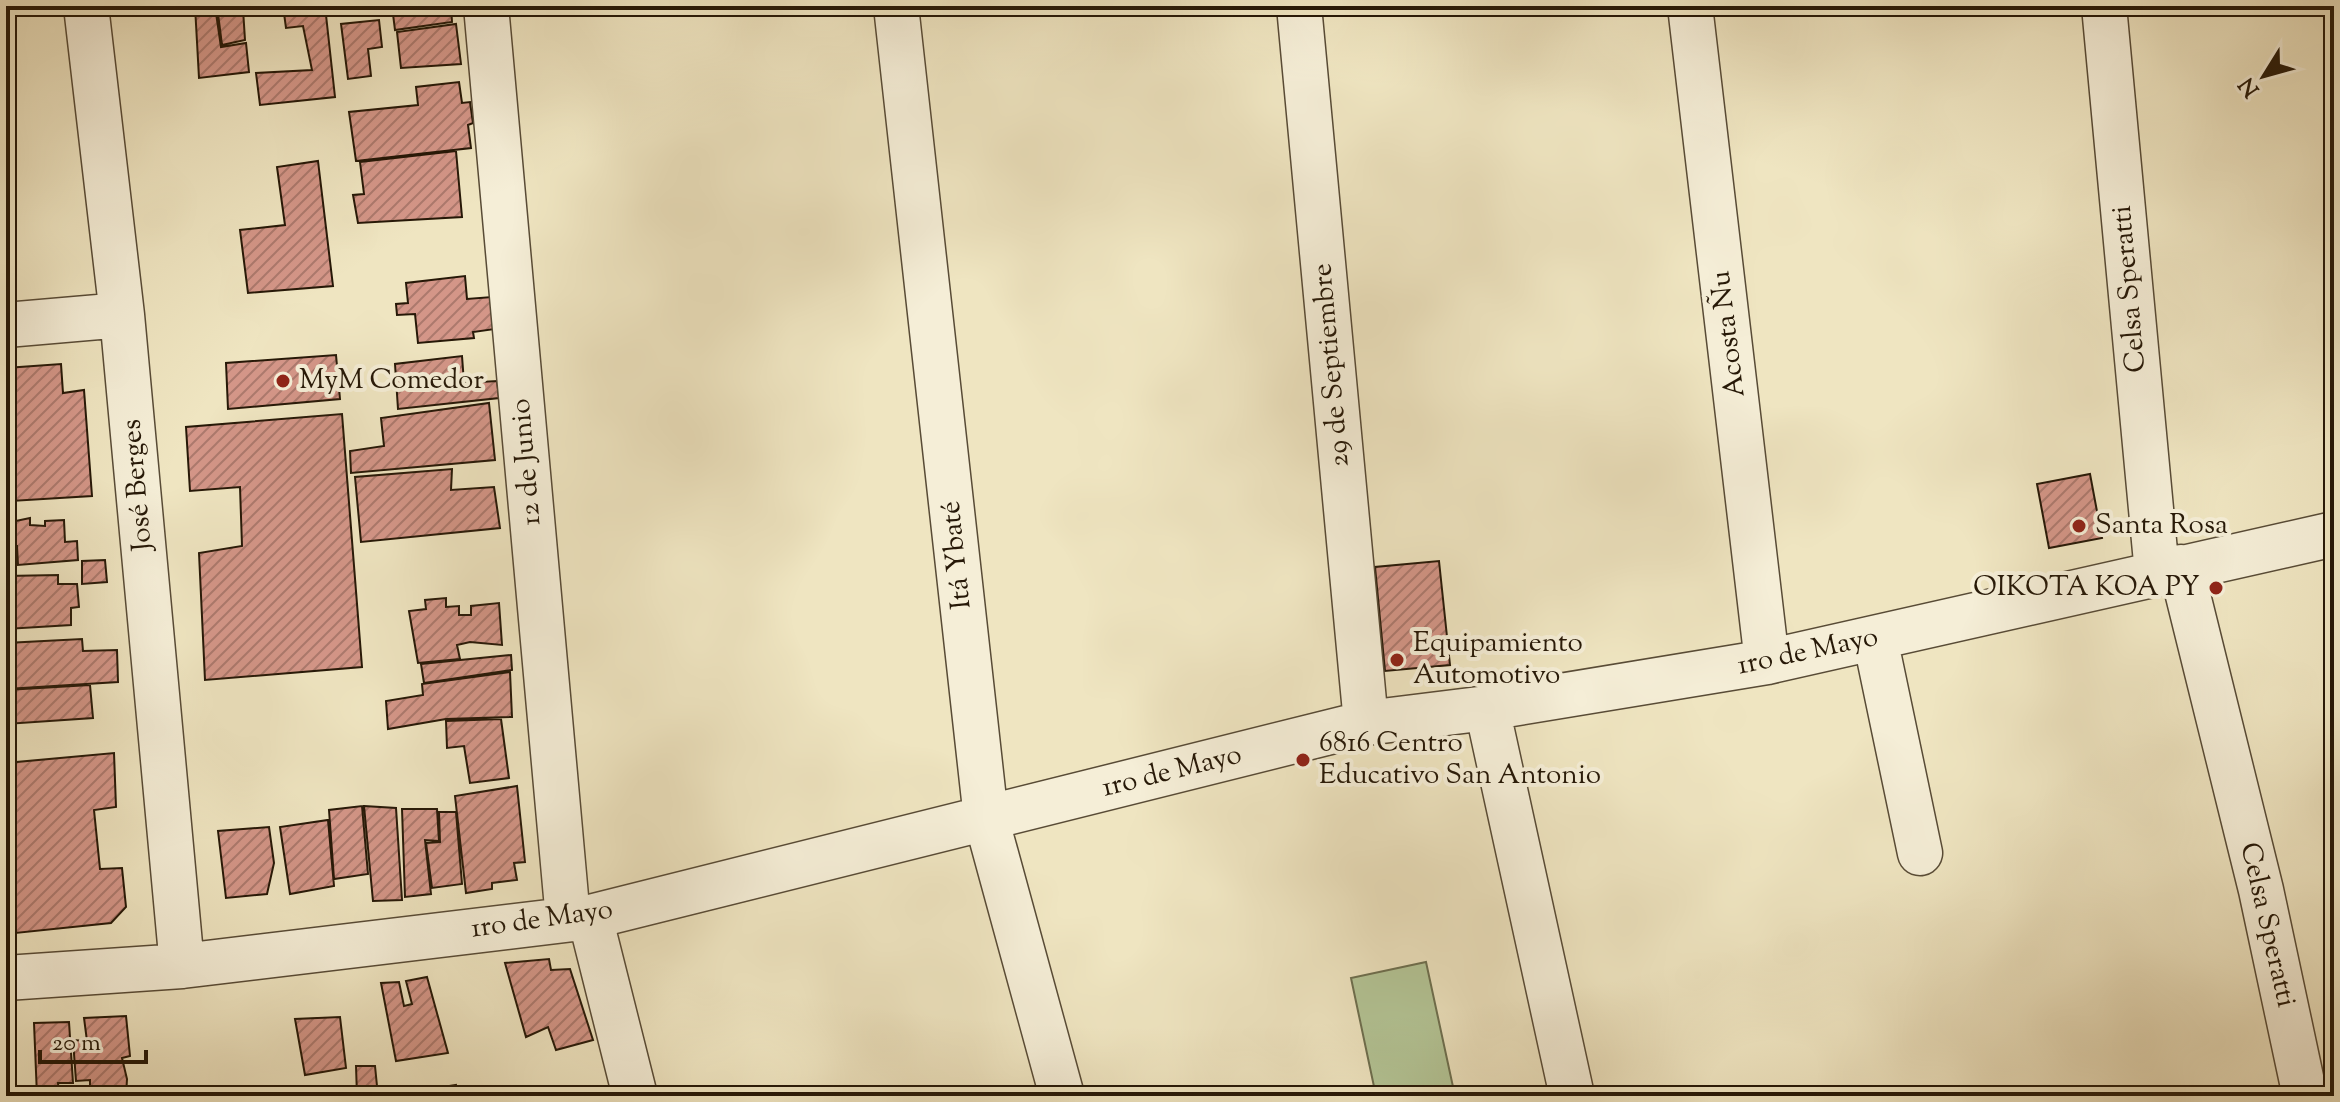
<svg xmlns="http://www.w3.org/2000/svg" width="2340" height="1102" font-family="'Sorts Mill Goudy',serif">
  <defs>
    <pattern id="building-hatch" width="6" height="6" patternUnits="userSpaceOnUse" patternTransform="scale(2)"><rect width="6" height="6" fill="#d49688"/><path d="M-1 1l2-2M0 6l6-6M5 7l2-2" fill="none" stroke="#ac796d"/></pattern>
  </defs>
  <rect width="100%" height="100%" fill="#efe5c1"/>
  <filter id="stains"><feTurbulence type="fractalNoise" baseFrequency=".0025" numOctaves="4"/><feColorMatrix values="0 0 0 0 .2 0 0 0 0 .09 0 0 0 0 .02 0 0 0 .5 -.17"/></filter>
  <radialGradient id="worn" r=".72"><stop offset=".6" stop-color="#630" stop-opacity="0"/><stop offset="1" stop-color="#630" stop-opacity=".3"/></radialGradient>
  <!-- pitch -->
  <path fill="#b4c697" stroke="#6d6f4f" stroke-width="2" d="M1426,962L1455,1096H1376L1351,978Z"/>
  <!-- building -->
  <path fill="url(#building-hatch)" stroke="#261807" stroke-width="2" d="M195,6H215L221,47L246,43L249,72L199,78Z
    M217,6H260L243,9L245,40L222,45Z
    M283,6H325L335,97L260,105L256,73L312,70L303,26L286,28Z
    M344,6H389L390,12L345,15Z
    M392,6H451L452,22L395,30Z
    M532,6H579V12L533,16Z
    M379,20L382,47L368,49L371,76L348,79L341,24Z
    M456,24L461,64L401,68L397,32Z
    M459,82L462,103L470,102L473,123L468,125L471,148L356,161L349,112L418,105L416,87Z
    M456,151L462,217L358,223L353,195L364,194L360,162Z
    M318,161L333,286L248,293L240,230L285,225L277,167Z
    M465,276L467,299L492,297L495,329L473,332L474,338L418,343L415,314L397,315L396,304L408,303L406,283Z
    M336,355L340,399L228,409L226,363Z
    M462,356L464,383L497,381L499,398L398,409L395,364Z
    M61,364L63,393L84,390L92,496L11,501L6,435V368Z
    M489,403L495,460L351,473L350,451L384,446L381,418Z
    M342,414L362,667L205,680L199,553L242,546L240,487L190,491L186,427Z
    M452,469L451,490L494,487L500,528L361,542L355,477Z
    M2090,474L2102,538L2049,548L2037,484Z
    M30,518V525L45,526V521L64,520L65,542L77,541L78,560L18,565L17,546H6V523Z
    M105,560L107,582L82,584V561Z
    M1439,561L1450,665L1385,671L1375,567Z
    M58,575V584H77L79,607L71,608V625L6,629V576Z
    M446,598V607L459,606V615H471V606L499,603L502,645L470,642L457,645L460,659L418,663L409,611L426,609L425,600Z
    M82,639L83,651L117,650L118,682L6,689V643Z
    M511,655L512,670L424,683L421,664Z
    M510,672L512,717L446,719L388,729L386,701L423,695L422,684Z
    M90,685L93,718L6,724V690Z
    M501,719L509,778L470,783L464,746L447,748L446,721Z
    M114,753L116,807L94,810L100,869L122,868L126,907L111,923L6,934V763Z
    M517,786L525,862L514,863L517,880L492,883V889L466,893L455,796Z
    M362,806L368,874L334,879L329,810Z
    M364,806L396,808L402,900L373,901Z
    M402,809H437L439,841L425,840L431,894L405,897Z
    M439,812H456L462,884L432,888L426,843L440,842Z
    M328,820L334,886L290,894L280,827Z
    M269,827L274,863L267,894L226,898L218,831Z
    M549,959L551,970L570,969L593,1040L556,1050L548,1027L526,1037L505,963Z
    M427,977L448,1053L396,1061L381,983L399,982L404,1006L412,1004L406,981Z
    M126,1016L130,1056L122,1058L127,1079L126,1096H90V1080L76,1081L73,1040L87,1041L84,1018Z
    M340,1017L346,1068L305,1075L295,1019Z
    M69,1022L73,1083H58L59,1096H37L34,1023Z
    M6,1025L14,1089L6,1090Z
    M356,1066H375L378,1096H357Z
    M456,1085L458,1096H399V1094Z"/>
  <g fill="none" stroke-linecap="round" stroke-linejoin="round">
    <defs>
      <path id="minor" d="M86,6L122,315L182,966
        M486,6L568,919
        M896,6L986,818L1062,1096
        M1299,6L1366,723
        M1690,6L1767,662
        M2104,6L2157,573
        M6,325L122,315
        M2181,567L2261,890L2305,1096
        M1875,638L1920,853
        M1487,708L1572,1096
        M590,917L635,1096
        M6,978L182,966L590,917L1366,723L1487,708L1767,662L2334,534"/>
    </defs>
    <!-- minor casing -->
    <use href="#minor" stroke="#584b36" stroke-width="47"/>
    <!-- minor -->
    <use href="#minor" stroke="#f5eed7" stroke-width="44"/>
  </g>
  <!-- markers -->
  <g fill="#8f2418" stroke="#f5eed7" stroke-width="3">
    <circle cx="283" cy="381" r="8"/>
    <circle cx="2079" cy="526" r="8"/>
    <circle cx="2216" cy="588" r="8"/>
    <circle cx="1397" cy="660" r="8"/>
    <circle cx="1303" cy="760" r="8"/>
  </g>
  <g text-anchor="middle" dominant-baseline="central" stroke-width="8" stroke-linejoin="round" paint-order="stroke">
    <!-- street labels -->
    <g font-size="28" fill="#261807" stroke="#f5eed7">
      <text transform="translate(2130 289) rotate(-95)">Celsa Speratti</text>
      <text transform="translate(1729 334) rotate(-97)">Acosta Ñu</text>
      <text transform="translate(1332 365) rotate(-95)">29 de Septiembre</text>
      <text transform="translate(527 462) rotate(-95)">12 de Junio</text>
      <text transform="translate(138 485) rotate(-95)">José Berges</text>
      <text transform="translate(957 555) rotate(-96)">Itá Ybaté</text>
      <text transform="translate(1808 652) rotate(-12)">1ro de Mayo</text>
      <text transform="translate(1172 772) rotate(-14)">1ro de Mayo</text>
      <text transform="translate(542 920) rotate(-8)">1ro de Mayo</text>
      <text transform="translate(2267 925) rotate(77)">Celsa Speratti</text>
    </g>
    <!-- poi labels -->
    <g font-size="28" fill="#261807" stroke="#f5eed7" text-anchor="start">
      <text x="299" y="381">MyM Comedor</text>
      <text x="2095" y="526">Santa Rosa</text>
      <text x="2200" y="588" text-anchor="end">OIKOTA KOA PY</text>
      <text x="1413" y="644">Equipamiento<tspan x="1413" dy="32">Automotivo</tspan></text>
      <text x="1319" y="744">6816 Centro<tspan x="1319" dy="32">Educativo San Antonio</tspan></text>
    </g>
  </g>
  <!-- margin -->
  <rect width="2340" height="1102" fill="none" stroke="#efe5c1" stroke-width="32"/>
  <rect x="8" y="8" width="2324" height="1086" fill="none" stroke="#261807" stroke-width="4"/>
  <rect x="16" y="16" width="2308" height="1070" fill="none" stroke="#261807" stroke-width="2"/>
  <!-- north arrow -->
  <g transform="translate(2264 76) rotate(233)" stroke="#f5eed7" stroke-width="6" paint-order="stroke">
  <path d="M0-6L14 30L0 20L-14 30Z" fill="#261807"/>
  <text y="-12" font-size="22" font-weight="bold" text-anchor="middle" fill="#261807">N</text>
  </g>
  <!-- scale -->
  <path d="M40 1050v12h106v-12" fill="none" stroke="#261807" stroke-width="4"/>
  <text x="52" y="1050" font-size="24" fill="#261807" stroke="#f5eed7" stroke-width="6" paint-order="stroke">20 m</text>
  <rect width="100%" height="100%" filter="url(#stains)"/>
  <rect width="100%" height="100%" fill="url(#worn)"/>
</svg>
